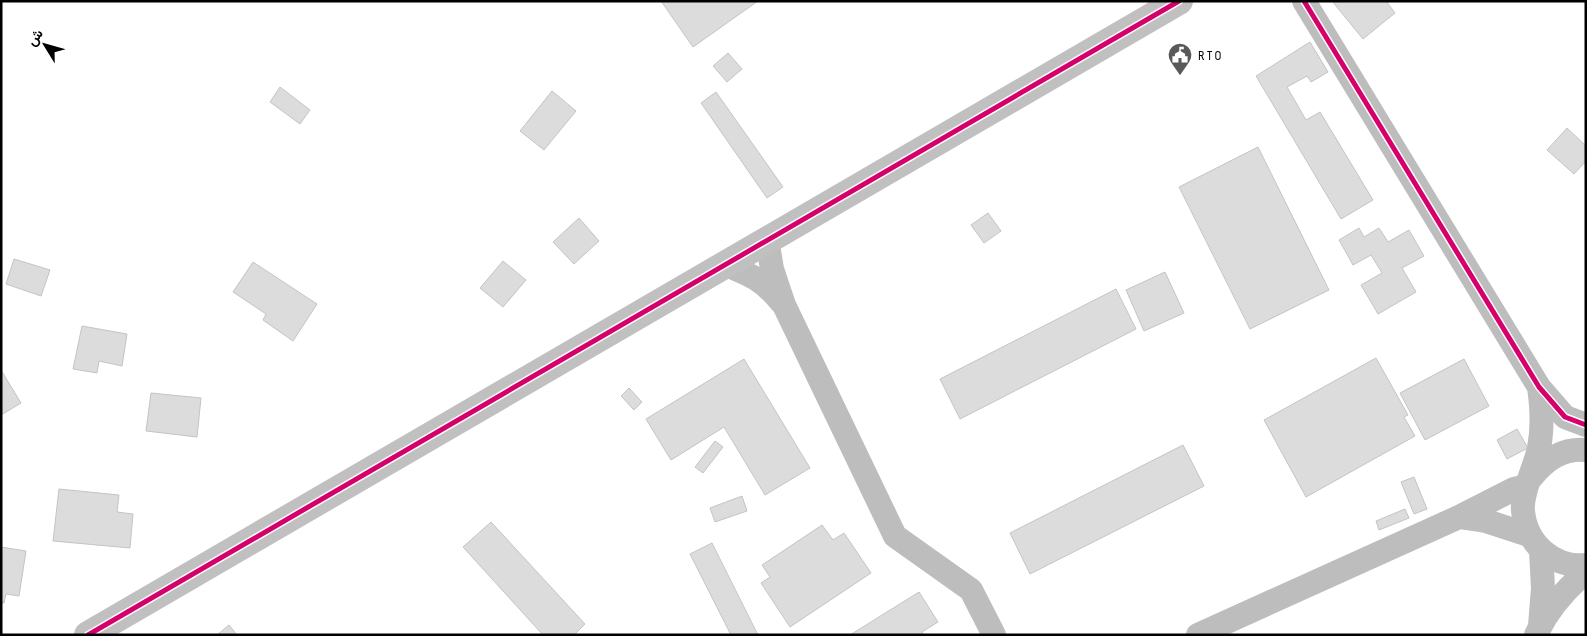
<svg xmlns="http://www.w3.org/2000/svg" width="1587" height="636" font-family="'Sofia Sans Condensed',Vazirmatn,sans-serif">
  <rect width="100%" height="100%" fill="#fff"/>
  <!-- building -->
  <path fill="#dcdcdc" stroke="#c4c4c4" d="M661,1H758L693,47Z
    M1332,1H1386L1395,13L1363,39Z
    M1310,42L1328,72L1311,82L1307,76L1287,87L1306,120L1320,112L1373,200L1341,219L1256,76Z
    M728,53L742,69L727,82L713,66Z
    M280,87L310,110L300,124L270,102Z
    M552,91L576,111L544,150L520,131Z
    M716,92L783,187L767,198L701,103Z
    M1567,128L1586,146V161L1574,174L1547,150Z
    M1258,147L1329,290L1250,329L1179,187Z
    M988,213L1001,231L984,243L971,225Z
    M579,218L599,241L574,264L553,242Z
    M1359,228L1364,237L1379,228L1388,242L1409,230L1424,256L1402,268L1416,292L1378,314L1361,285L1382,273L1371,255L1353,265L1339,240Z
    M14,259L50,270L41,296L6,284Z
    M503,261L526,280L503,307L480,288Z
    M253,262L317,304L293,341L263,320L266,314L233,292Z
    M1165,272L1184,313L1144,331L1126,290Z
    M1116,289L1136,329L960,419L940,379Z
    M82,326L127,334L122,366L99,361L97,373L73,369Z
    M1376,358L1408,415L1404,417L1415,436L1306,497L1264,420Z
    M744,359L810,468L765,495L724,427L671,460L646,419Z
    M1464,359L1489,406L1425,440L1400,393Z
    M1,370L21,403L1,415Z
    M629,388L642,402L634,410L621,396Z
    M151,393L201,398L197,437L146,431Z
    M1517,429L1528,448L1507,459L1497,440Z
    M715,441L723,447L703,473L695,467Z
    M1183,445L1204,486L1030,574L1010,533Z
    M1414,477L1427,509L1414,514L1401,482Z
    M59,489L119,495L117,512L133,514L130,548L53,541Z
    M742,496L747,511L715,522L710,508Z
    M1405,509L1409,518L1379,530L1376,521Z
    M491,522L585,624L574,635H543L463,547Z
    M822,525L833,540L844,533L871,573L790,627L761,583L770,577L762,565Z
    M712,543L758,635H731L690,554Z
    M1,547L26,551L19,596L6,594L4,603H1Z
    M919,592L938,622L922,632L924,635H850Z
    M229,625L237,635H217Z"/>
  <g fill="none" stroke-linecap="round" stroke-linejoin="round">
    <!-- street -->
    <path stroke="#bdbdbd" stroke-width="24" d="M1304,1L1539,387L1565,417L1586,425
      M767,239L772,269L784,305L895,536L971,590L994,635
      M724,264C749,274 764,280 781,302
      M1539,387C1542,408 1543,428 1539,448C1535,467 1521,493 1523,511C1526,544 1554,568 1586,565
      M1531,478C1545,460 1562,448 1586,450
      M1459,517L1486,521L1529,535
      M1540,626L1543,588L1541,551
      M1198,635L1459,517L1514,489L1527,486
      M1536,635C1547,611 1566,589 1586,572"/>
    <!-- secondary -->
    <path stroke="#c0c0c0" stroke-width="28" d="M88,635L1179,1"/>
    <defs>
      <path id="cycleway" d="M1304,1L1539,387L1565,417L1586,425
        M88,635L1179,1"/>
    </defs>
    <!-- cycleway casing -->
    <use href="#cycleway" stroke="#fff" stroke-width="8"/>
    <!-- cycleway -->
    <use href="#cycleway" stroke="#d6006c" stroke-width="5"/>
  </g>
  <!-- icons -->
  <defs>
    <symbol id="civic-pin" viewBox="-11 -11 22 30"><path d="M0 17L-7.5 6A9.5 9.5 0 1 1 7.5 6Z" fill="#595959" stroke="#fff"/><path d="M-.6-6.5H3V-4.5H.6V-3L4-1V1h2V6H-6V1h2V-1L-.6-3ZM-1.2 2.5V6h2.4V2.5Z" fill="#fff"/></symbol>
  </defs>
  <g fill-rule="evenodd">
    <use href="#civic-pin" x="1166" y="41" width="28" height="38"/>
  </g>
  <g text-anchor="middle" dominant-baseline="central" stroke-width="5" stroke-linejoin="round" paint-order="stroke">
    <!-- poi labels -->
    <g font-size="14" fill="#000" stroke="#fff" text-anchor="start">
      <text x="1198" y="55">R T O</text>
    </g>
  </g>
  <!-- border -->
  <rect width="1587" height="636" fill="none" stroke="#000000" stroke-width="5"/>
  <!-- north arrow -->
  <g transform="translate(45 45) rotate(307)" stroke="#ffffff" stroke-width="4" paint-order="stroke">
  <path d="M0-4L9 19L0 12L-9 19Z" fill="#000000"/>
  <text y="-8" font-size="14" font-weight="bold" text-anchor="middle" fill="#000000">ش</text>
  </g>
</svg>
